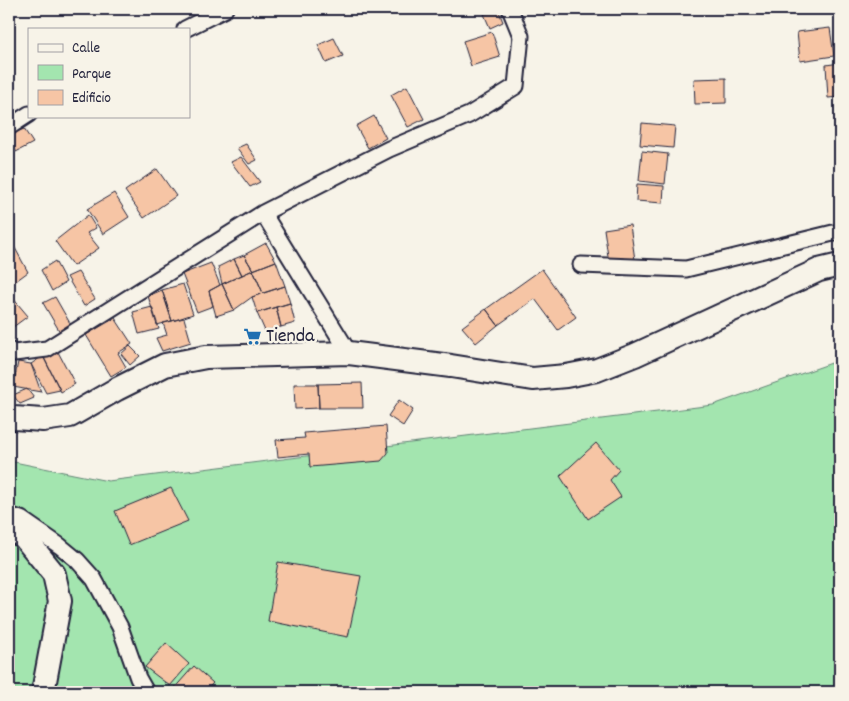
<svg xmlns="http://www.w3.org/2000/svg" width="849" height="701" font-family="Dekko,sans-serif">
  <rect width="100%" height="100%" fill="#f7f3e8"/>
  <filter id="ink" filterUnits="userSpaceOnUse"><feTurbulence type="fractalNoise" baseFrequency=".02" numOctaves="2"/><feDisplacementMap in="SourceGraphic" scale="10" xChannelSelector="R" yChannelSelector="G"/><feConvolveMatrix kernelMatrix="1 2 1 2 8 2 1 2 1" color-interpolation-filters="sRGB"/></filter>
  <g filter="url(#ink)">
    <!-- green -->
    <path fill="#a3e5af" stroke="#628475" d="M840,360V692H9V461L108,481L713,405Z"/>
    <!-- building -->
    <path fill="#f6c5a5" stroke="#22223b" d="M498,9L503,22L490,28L484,14Z
      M830,28L834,56L800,61L797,32Z
      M492,32L500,57L471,66L463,41Z
      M334,38L343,56L326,63L318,45Z
      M840,63V97L828,98L826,65Z
      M726,78V103L695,104L694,79Z
      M407,86L424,119L408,127L391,95Z
      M374,116L386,138L368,148L356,126Z
      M642,123L675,126L673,148L640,145Z
      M24,129L33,143L16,152L9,135Z
      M246,144L257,160L249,164L237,148Z
      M642,151L668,154L665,184L639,181Z
      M241,157L260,182L250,187L231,162Z
      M157,169L176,196L144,218L125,191Z
      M637,184L664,186L663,203L636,201Z
      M114,193L129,217L103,234L87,209Z
      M88,215L96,228L87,233L99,248L73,266L55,241Z
      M630,225L635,260L609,263L604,229Z
      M9,237L28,272L9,286Z
      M266,243L276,261L253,270L244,255Z
      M244,255L253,270L242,275L234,259Z
      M234,259L242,275L222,284L218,267Z
      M55,261L66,282L52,291L41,270Z
      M276,261L285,286L263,293L253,270Z
      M211,263L220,285L209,291L213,306L197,312L182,274Z
      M542,269L576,317L558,330L535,299L498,325L486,309Z
      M253,270L263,293L252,297L234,310L222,284Z
      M78,272L95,299L84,306L67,277Z
      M183,284L193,314L172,321L162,290Z
      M222,284L234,310L216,316L209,291Z
      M285,286L290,303L257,313L252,297Z
      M162,290L172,321L157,325L148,296Z
      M12,297L28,316L9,330V300Z
      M55,297L71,325L60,332L43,303Z
      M290,303L295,323L281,327L276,307Z
      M152,307L159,329L139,334L133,312Z
      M276,307L281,327L265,331L257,313Z
      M486,309L498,325L476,343L462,327Z
      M115,318L132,344L118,353L126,367L111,376L86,335Z
      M184,318L191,342L162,351L156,338L167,335L163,323Z
      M130,346L140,356L130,365L121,354Z
      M57,350L75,384L61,392L43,356Z
      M43,356L60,390L46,393L31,364Z
      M18,362L31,364L41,392L13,387Z
      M362,383L363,408H319L318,384Z
      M294,384H318L319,408L295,409Z
      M27,389L34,398L20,404L13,395Z
      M399,400L413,410L403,426L388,416Z
      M386,426L388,453L381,461L310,467L309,454L278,457L276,440L305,438L304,433Z
      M596,443L619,470L610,480L621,497L588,519L560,476Z
      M171,488L188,521L129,545L115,511Z
      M278,562L361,576L348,637L268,621Z
      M166,643L189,664L170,686L145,667Z
      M194,666L213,683L205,692H171Z"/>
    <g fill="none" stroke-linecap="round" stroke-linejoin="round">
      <defs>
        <path id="street" d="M185,29L225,9
          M9,127L29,114
          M263,213L349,353
          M581,265L686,269L833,233H840
          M9,350L14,353L47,349L263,213L389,149L469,115L516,86L521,36L510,9
          M9,515L21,519L60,546L77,560L94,579L120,627L138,678L146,692"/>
        <path id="secondary" d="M9,416L14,418L43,420L70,416L117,389L165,365L206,357L349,353L451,366L533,379L566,376L597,370L635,355L819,270L840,265
          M9,528L24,537L54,574L60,601L43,692"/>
      </defs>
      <!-- street casing -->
      <use href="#street" stroke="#22223b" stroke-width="19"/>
      <!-- secondary casing -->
      <use href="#secondary" stroke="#22223b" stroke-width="26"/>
      <!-- street -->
      <use href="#street" stroke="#f7f3e8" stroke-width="15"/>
      <!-- secondary -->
      <use href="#secondary" stroke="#f7f3e8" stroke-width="22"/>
    </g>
  </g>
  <!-- icons -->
  <defs>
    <symbol id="supermarket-bare" viewBox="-9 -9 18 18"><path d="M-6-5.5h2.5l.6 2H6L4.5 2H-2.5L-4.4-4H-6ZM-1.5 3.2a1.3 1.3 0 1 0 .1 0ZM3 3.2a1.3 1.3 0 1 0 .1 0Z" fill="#1f6fb2" stroke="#f7f3e8" stroke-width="2.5" paint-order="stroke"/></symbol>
  </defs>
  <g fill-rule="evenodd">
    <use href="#supermarket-bare" x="240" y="324" width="25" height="25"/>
  </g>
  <g text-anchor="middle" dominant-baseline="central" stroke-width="5" stroke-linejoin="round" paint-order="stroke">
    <!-- poi labels -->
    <g font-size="20" fill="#22223b" stroke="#f7f3e8" text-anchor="start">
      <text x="266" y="337">Tienda</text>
    </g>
  </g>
  <!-- margin -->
  <rect width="849" height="701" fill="none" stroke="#f7f3e8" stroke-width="30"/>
  <rect x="15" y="15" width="819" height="671" fill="none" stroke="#22223b" stroke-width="2" filter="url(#ink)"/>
  <!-- legend -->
  <rect x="28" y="28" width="162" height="90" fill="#f7f3e8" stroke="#a29fa3"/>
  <rect x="38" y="44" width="25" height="8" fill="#f7f3e8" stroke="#a29fa3"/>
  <text x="72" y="52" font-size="15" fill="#22223b">Calle</text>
  <rect x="38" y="65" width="25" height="15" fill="#a3e5af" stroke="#a29fa3"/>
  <text x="72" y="78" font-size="15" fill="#22223b">Parque</text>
  <rect x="38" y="90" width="25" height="15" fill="#f6c5a5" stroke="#a29fa3"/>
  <text x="72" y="102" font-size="15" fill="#22223b">Edificio</text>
</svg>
